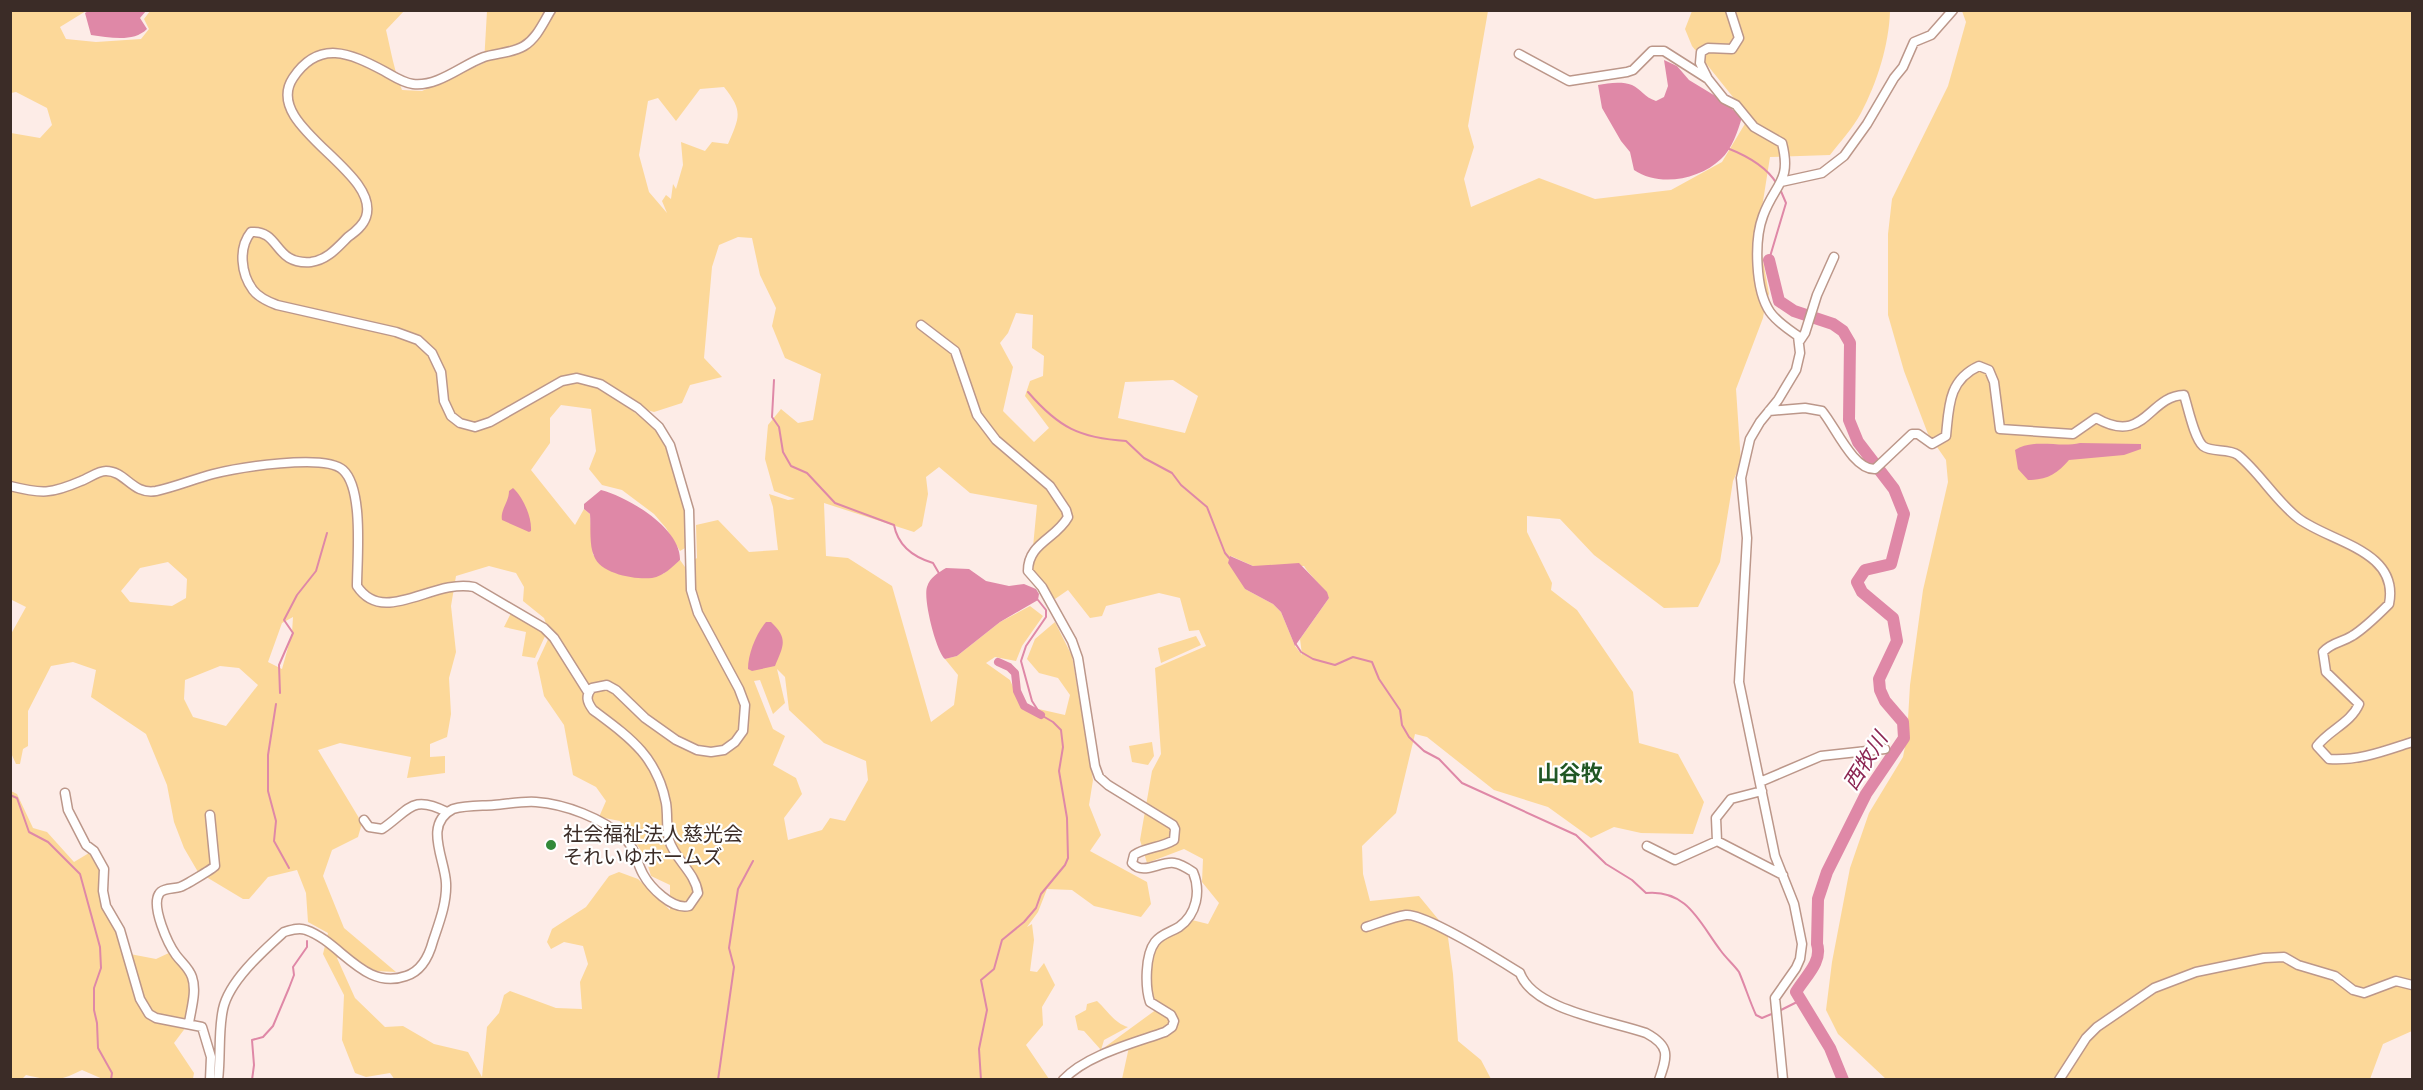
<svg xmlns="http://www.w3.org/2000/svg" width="2423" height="1090" font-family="Inter,'Noto Sans JP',sans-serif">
  <rect width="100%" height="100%" fill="#fdece7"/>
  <!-- green -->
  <path fill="#fcd899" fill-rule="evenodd" d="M11,11H86L60,27L66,39L96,42L141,39L149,29L144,19L150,11H404L386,30C391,51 394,70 402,90L422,91L484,63L487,11H1488L1468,126L1474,147L1464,179L1471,207L1539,178L1595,199L1671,190L1722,162L1749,117L1692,46L1685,29L1692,11H1890C1889,45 1877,83 1861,113C1853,128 1840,142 1830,155L1770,157L1758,233L1769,294L1765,306L1763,318L1736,389L1741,463L1733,481L1720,562L1698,607L1664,608L1594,555L1560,519L1527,516V532L1552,583L1551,590L1577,610L1633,692L1639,743L1678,754L1704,802L1693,834L1641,833L1614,827L1591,838L1548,807L1494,790L1427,737L1415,734L1396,813L1362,846L1363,874L1370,901L1419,896L1447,930L1453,974L1458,1041L1481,1060L1491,1079H1122L1129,1047L1106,1054L1105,1047L1157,1009C1148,987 1147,956 1164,937C1170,930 1184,925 1192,920L1208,924L1219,903L1202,882L1203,859L1184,849L1147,863L1140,840L1152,771L1161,754L1155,668L1206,646L1199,630L1189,631L1180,598L1159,593L1106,606L1102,616L1090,618L1068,590L1055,599L1031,568L1037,505L970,493L939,467L926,477L928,494L922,526L914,532L824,503L826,556L848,558L892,586L931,722L954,705L958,675L945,659L957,656L1000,622L1030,606L1043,616L1022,646L1016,661L995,657L986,663L1010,680L1021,705L1065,715L1070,695L1058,678L1039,673L1027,659L1035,639L1055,622L1072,656L1093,780L1089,805L1101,835L1090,851L1147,882L1151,904L1141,917L1094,906L1072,890L1047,889L1038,912L1027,927L1032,924L1034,940L1030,971L1037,972L1044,963L1055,985L1042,1007L1043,1025L1026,1045L1049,1079L395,1080L390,1073L366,1077L355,1073L342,1040L344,995L323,954L328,933L308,922L306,893L297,870L268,877L249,899H243L198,872L184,848L174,822L167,785L146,734L91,697L96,670L73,662L51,666L28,711V746L23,749L20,764H16L11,753V634L26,607L12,600L10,602L11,133L40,138L52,125L47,108L16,92L11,93ZM724,87C743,111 740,116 728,144L712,142L705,151L681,142L683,165L676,189L673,184L671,199L666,195L662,201L667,213L649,192L639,155L648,101L658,98L676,121L700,89ZM738,237L752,238L760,275L776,308L772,326L785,358L821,374L813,420L798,423L781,409L768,425L765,459L774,491L795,499L788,500L769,494L773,507L778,550L749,552L718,520L696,525L697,558L685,567L680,560L663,574L593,555L590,514L584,509L575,525L531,470L550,443V418L561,405L591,409L596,451L589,469L602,485L622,490L654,514L666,528L680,551L685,548V506L666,447L654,427L622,403L654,412L682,403L690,385L722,377L704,358L712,267L719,245ZM1016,313L1033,315L1032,348L1044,356L1043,376L1030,381L1025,396L1049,428L1034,442L1003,411L1013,367L1000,343L1008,333ZM1173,380L1198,396L1185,433L1118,418L1125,382ZM1231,556L1253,566H1304C1310,576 1326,589 1329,598L1300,639L1302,655L1295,646L1281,612L1273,604L1245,589ZM168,562L187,579L186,598L172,606L130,602L121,591L140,568ZM489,566L516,573L524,587L523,601L544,618L550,635L537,663L544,696L564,725L573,775L596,787L606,801L599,817L620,821L645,856L651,876L670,885V910L638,879L619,872L609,876L586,907L552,929L547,942L551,949L564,942L583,946L588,964L580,982L582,1009L556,1008L510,991L504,995L499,1013L487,1027L482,1077L468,1052L434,1044L403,1026L385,1027L355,998L337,958L343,953L376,971L396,972L344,928L323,876L332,850L358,837L362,823L318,750L340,743L411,757L407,778L445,773V756L430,757V744L447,737L451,714L449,678L456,652L451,606L456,576ZM293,617L292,633L282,669L268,662L282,623ZM220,666L239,668L258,685L226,726L193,717L184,699L185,680ZM777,669L785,677L789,710L824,743L866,761L868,780L845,821L830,818L822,830L788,840L784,818L802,794L796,778L773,765L785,736L773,729L754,681L760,680L773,714L785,703Z
    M1962,11H2412V1031L2383,1044L2370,1079L1887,1080L1838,1034L1826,1010L1832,962L1850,868L1869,813L1903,757L1907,736L1910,685L1923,590L1948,482L1946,460L1928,434L1904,371L1888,315V234L1892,199L1948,86L1966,22Z
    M511,613L546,634L535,658L522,656L526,632L504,627Z
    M1196,636L1201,645L1161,663L1158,648Z
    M1152,742L1154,756L1148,765L1132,762L1129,746Z
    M11,791L17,794L33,828L47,832L74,862L89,853L100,872V900L116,930L139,1007L155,1021L154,1014L143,999L130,954L156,959L171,952L186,971L191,990L186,1027L174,1043L194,1073L193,1079L105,1080L82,1070C58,1082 52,1081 26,1075L22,1079L11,1080Z
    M1097,1001C1108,1011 1114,1023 1128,1027L1104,1040L1101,1050L1084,1031L1078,1030L1075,1016L1086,1010L1087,1004Z"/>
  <!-- water -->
  <path fill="#df88a7" d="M90,10L146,11L140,18L147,29C133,43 109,37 91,35L85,13Z
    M1664,60L1677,66L1689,80L1717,97L1742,117C1738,131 1732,149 1721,159C1699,180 1659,187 1634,170L1630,152L1621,141L1602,108L1598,85C1608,83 1622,81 1632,85C1641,89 1644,97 1656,101L1664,97L1668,86Z
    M2080,443L2141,444V449L2124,455L2069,460C2057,474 2047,480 2028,480L2018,469L2015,450C2034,438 2059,448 2080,443Z
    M513,488C523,497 532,517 531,531L529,532L502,520C500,510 509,502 509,491Z
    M601,490C628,497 681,528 680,560C672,567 664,576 652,578C636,580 600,574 594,556C589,545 591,527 590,514L584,509V504Z
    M1230,556L1253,566L1299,563L1327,592L1329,598L1295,646L1281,612L1273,604L1245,589L1228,563Z
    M946,568L969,569L986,581L1009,586L1024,584L1036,589L1039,594L1038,600L1000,622L957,656L945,659C936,651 923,599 927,587C930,577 938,573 946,568Z
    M766,622H771C789,639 783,646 775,666L752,671L748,669C748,654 756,634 766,622Z"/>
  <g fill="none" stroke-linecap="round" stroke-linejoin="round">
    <!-- stream -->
    <path stroke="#df88a7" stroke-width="2" d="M1727,148C1745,155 1767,167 1777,184
      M1769,260L1786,203L1780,189
      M774,380L772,417L779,427L783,452L791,466L807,473L835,503L894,525C898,546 913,557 933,563L940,575
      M1028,392C1059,428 1080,438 1126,441L1144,458L1172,473L1181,485L1207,507L1225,553L1230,559
      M1295,643L1301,652L1313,659L1335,665L1353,657L1372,662L1379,679L1400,710L1402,725L1409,737L1424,751L1439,759L1462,783L1576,835L1606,864L1632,880L1646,893C1688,889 1700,924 1721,951C1726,958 1734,965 1739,972C1745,986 1750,1002 1756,1015L1762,1018L1774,1013
      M280,693L279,665L293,633L284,620L297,595L316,571L327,533
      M276,704L268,755V791L276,821L274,841L289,868
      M10,795L17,798L29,832L48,842L80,874L100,947L101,968L94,988V1010L97,1023L98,1048L112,1073L111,1080
      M1779,1011L1801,1000
      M252,1080L254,1065L252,1040L263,1037L273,1026L289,988L294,975L293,967L307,947V941
      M718,1080L734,967L729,948L738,889L753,861
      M981,1080L979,1049L987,1010L981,980L994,969L1002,940L1024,922L1036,908L1041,894L1065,865L1068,858L1067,818L1059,771L1063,747L1061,730L1053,722L1041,715L1032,701L1021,661L1026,646L1046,617V610L1038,600"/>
    <!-- canal -->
    <path stroke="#df88a7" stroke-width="8" d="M998,662L1009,667L1015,673L1017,691L1024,706L1041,715"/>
    <!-- river -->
    <path stroke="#df88a7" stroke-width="12" d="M1769,260L1779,301L1794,311L1833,324L1843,331L1850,343L1849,420L1858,442L1894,489L1904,514L1891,564L1865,570L1857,582L1862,592L1893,618L1897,641L1879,679L1880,690L1885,701L1903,722L1904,738L1866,794L1827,872L1818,899L1817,944C1823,962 1804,978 1796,992L1830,1048L1843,1080"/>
    <defs>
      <path id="street" d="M1519,54L1569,81L1627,72L1633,70L1652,51H1664L1708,79L1724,99L1736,105L1754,127L1782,143C1792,182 1775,183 1763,216C1754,240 1755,290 1770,312C1777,322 1788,329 1798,336L1800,353L1796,370L1778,400L1760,422L1750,439L1741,478L1747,538L1739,682L1775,856L1794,904L1802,944L1800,959L1796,968L1775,998L1783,1080
        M1707,77L1700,63L1701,52L1708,48L1732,49L1739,38L1730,10
        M1781,182L1822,173L1844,156L1867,124L1894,78L1903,67L1914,42L1931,35L1953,10
        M921,325L955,351L977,415L996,440L1050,486L1066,510L1068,517C1056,539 1028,543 1028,571L1042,587L1072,641L1078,658L1095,766L1099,777L1108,785L1173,825L1175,829L1174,840C1161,848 1146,847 1134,855L1132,863C1143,876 1160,861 1174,863C1181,864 1187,868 1193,872C1201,891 1197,914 1179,927C1171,932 1161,934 1155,942C1145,955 1145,987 1150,1002L1171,1015L1174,1021L1172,1027L1165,1032C1134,1043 1086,1055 1063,1080
        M1799,342L1805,333L1817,295L1834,257
        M1769,411L1805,408L1822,411C1835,426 1853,470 1875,469L1912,434H1918L1932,444L1946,436C1949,407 1948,380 1979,366L1989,370L1994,382L2000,429L2073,434L2096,418C2145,446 2148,396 2184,395C2188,407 2194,438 2203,446C2212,453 2228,448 2238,455C2260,473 2275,500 2298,518C2329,542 2400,550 2389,604C2380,613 2362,630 2352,636C2341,643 2332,642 2323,652L2326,672L2359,704C2351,723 2329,730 2317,746L2329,759C2359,761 2384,751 2412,742
        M10,486C42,494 51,494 81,481C89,478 98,471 106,471C126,471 132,495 156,491C175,487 194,479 213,474C237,468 325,453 343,470C364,489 357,559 357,586C384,627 433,578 474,587L544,628L554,638L588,692
        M1760,782L1821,756L1885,749
        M65,793L68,810L86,845L94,851L104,869L103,891L106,906L120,930L140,999L149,1014L156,1018L202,1027L211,1057L210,1080
        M364,820L369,827L382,829C410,810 411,794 447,812
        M1717,841L1716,818L1731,799L1762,791
        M1647,846L1675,860L1717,841L1783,875
        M1366,927C1379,923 1393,917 1406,915C1424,913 1501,961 1520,973C1533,1010 1612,1021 1646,1033C1670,1046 1668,1055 1659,1080
        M189,1023C191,1009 197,991 192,977C189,968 182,963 176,955C168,944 151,907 159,894C162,888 174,889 180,887C184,886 212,869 215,866L210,815
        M218,1080C221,1056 218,1032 223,1009C229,981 263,951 284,932C291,930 299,927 306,930C341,942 364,991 406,976C422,971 429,956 433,941C439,923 447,903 446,883C445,859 423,824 453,809C467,805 481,806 494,805C508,804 522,801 536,802C565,804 602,818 624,838C635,847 636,861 643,874C650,887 672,910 689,906L698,893C695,872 675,860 669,840C666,828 668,815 666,803C657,756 629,737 593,710C587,702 585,696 592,688L607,685L616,690L645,718L676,740L697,750L711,752L724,750L735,742L743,731L745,705L739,689L698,613L691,590L689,510L670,445L659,427L638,408L600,384L577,378L562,381L490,422L475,427L460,423L451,416L444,401L441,372L432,353L418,340L396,332L277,305C269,302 259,298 253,290C241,274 238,248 251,232C281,230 273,265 311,262C327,260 337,248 348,237C355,232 363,226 366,217C381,171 261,126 293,78C319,39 350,53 384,71C393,76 403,83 413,84C438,87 462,65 484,57C496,53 513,53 524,46C537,38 543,23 551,10
        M2059,1080L2086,1038L2097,1027L2154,988L2196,972L2264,958L2284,957L2298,965L2335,976L2353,990L2364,993L2396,981L2412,985"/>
    </defs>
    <!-- street casing -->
    <use href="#street" stroke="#bc978a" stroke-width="11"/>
    <!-- street -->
    <use href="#street" stroke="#fff" stroke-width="8"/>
  </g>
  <!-- markers -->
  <circle fill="#328938" stroke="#fff" stroke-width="2" cx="551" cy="845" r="6"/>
  <g text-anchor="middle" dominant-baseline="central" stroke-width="4.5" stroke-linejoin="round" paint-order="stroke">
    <!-- poi labels -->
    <g font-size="20" fill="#3b2c27" stroke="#fff" text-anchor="start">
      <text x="563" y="834">社会福祉法人慈光会<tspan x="563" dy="23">それいゆホームズ</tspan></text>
    </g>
    <!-- water labels -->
    <g font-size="21" font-style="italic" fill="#8b2552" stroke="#fff">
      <text transform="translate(1865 761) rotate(-58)">西牧川</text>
    </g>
    <!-- quarter labels -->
    <g font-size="22" font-weight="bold" fill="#215724" stroke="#fff">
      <text x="1570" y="773">山谷牧</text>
    </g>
  </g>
  <!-- border -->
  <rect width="2423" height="1090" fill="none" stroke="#3b2c27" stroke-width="24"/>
</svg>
